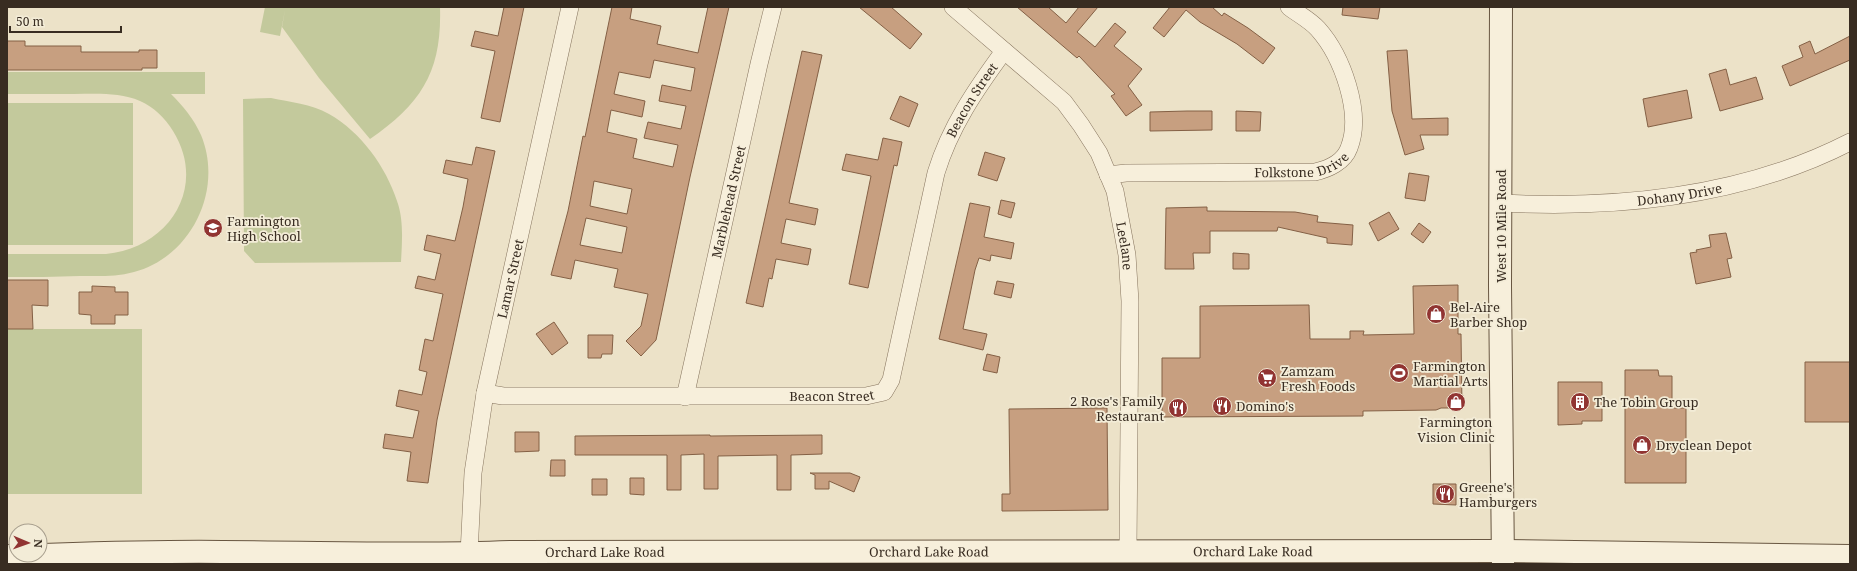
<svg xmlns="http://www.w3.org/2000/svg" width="1857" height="571" font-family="'Noto Serif',serif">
  <rect width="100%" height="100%" fill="#ece2c8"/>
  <!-- green -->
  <path fill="#c3c99c" d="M265,7H440C442,71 422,103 370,139L319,78L282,27L285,10L280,36L260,32Z
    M7,72H205V94H171C183,106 194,119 201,135C224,190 191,257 134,272C116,277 98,276 80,276C55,277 31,277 7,277V254H106C169,248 208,187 173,131C165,118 154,107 140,101C119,92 96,94 74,94C52,94 29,94 7,94Z
    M271,98C290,102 311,104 329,114C361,132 386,167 397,201C404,220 402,242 401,262L255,263L244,251L243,99Z
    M7,103H133V245H7Z
    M7,329H142V494H7Z"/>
  <!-- building -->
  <path fill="#c79f80" stroke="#846045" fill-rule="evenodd" d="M504,7H524L500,122L481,118L495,51L471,46L475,31L498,36Z
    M612,7H632L630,19L661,26L657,44L698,53L708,7H729L690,177L656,340L641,356L626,341L641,326L648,294L614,287L618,269L575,260L571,279L551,275L568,211L583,136L585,137ZM654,60L695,68L691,91L662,85L659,101L686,106L681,129L648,122L644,138L678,145L673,167L633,158L637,139L607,132L611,110L642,117L645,101L614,94L619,72L650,78ZM594,181L632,189L627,214L590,206ZM586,218L627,227L622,253L580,245Z
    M859,7H891L922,34L910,49Z
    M1017,7H1048L1066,23L1079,7H1098L1077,32L1095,47L1115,23L1126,32L1114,46L1142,69L1128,86L1142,105L1126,116L1111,96L1115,94L1079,56L1077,58Z
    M1170,7H1212L1222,16L1224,13L1248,28L1275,48L1263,64L1237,44L1200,22L1186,10L1164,37L1153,28Z
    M1343,7H1380L1378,19L1342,15Z
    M1850,36V60L1790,86L1782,66L1803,57L1799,46L1810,41L1815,54Z
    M7,41H25V46H81V52H139V50H157V68H142V70H7Z
    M1407,50L1412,119L1448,118V135H1420L1424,149L1405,155L1392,111L1387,51Z
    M802,51L822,55L789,203L818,209L815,225L786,219L781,243L811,249L808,265L776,259L772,279L769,278L763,307L746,303Z
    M1726,69L1730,85L1756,77L1763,99L1720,111L1709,74Z
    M1687,90L1692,118L1648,127L1643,99Z
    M900,96L918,104L909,127L890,119Z
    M1187,111H1212V130L1150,131V112Z
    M1236,111L1261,112L1260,131H1236Z
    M883,138L902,142L897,166L894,165L868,288L849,284L871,176L842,170L846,154L878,160Z
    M476,147L495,151L437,420L428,483L407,481L411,452L383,448L385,434L413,438L419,411L396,406L399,390L422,395L427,372L419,370L425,339L433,341L443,294L415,288L418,276L435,280L441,254L424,250L427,235L455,241L463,207L468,179L443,173L446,160L472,165Z
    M985,152L1005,158L997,181L978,175Z
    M1409,173L1429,176L1425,201L1405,198Z
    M1001,200L1015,203L1011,218L998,214Z
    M970,203L990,207L984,237L1014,243L1011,259L991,255L990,261L979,258L975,270L963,329L987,334L983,350L939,339Z
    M1207,207V211L1295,212L1318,216L1317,222L1353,225L1352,245L1327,243V238L1278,227L1277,231H1210V253H1193L1194,269H1165L1166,208Z
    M1389,212L1399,229L1378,241L1369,223Z
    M1419,223L1431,232L1423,243L1411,234Z
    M1726,233L1732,258L1727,259L1731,277L1696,284L1690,253L1697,252L1696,250L1711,247L1709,235Z
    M1233,253L1249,254V269H1233Z
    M7,280H48V306L32,305L33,329H7Z
    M997,281L1014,284L1011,298L994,294Z
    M1458,285V334H1461L1462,408H1441L1436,410L1363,411V416L1162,417V358H1200V306L1309,305L1310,339H1350V331H1364L1363,335L1414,334L1413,286Z
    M92,286L115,287V292H128V315H115V324H91V315L79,314V292H92Z
    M554,322L568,343L552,355L536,334Z
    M588,335H613L612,354H602L601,358H588Z
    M987,354L1000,357L997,373L983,370Z
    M1805,362H1850V422H1805Z
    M1625,370H1658L1659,376H1672V408H1686V483H1625Z
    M1558,382H1602V421H1582V424L1558,425Z
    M1107,408L1108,510L1002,511V494H1010L1009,409Z
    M515,432H539V451L515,452Z
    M710,435V436L822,435V454L791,455V490H777V455L718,456V489H704V454L681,455V490H667V455H575V436Z
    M551,460H565V476H550Z
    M810,473H850L860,477L854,492L829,481V489H815V475Z
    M630,478H644V495L630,494Z
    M592,479H607V495H592Z
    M1433,484H1456V505L1433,504Z"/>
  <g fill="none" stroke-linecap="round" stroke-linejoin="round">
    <defs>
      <g id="street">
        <path id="s1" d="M953,7L1064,102L1081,125L1099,153L1115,191L1127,255L1130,301L1128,551"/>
        <path id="s2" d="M1108,175L1126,173L1315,172C1328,169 1344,162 1349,148C1363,113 1342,56 1318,29C1310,20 1298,14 1289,7"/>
        <path id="s3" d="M1501,203C1619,209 1743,197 1850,142"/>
        <path id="s4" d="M485,393L503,396H866L884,392L891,380L936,173C950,127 976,89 1004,51"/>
        <path id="s5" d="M685,397L759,64L773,7"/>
        <path id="s6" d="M469,554L473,473L485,393L570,7"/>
      </g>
      <g id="secondary">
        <path d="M1501,7L1500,286L1503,564"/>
        <path id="s7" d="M7,556C79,554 151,551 222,552C318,552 414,556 511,552L1504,551L1850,556"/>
      </g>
    </defs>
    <!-- street casing -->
    <use href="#street" stroke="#86745e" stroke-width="18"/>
    <!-- secondary casing -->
    <use href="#secondary" stroke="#685641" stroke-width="24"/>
    <!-- street -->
    <use href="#street" stroke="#f7efdb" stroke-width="17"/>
    <!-- secondary -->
    <use href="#secondary" stroke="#f7efdb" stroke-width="22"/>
  </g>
  <!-- icons -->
  <defs>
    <symbol id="school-disc" viewBox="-11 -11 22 22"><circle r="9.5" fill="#913432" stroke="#f3ecd7"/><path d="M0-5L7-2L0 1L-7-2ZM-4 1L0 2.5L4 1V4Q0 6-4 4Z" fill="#fff"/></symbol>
    <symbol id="shop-disc" viewBox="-11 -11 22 22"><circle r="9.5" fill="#913432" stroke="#f3ecd7"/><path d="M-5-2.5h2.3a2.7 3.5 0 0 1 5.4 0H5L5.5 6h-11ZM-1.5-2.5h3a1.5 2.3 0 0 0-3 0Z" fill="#fff"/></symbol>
    <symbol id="stadium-disc" viewBox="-11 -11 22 22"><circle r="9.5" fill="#913432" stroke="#f3ecd7"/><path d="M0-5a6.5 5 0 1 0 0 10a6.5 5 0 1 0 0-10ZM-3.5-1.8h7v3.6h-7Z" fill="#fff"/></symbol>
    <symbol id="supermarket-disc" viewBox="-11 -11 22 22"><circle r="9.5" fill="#913432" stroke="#f3ecd7"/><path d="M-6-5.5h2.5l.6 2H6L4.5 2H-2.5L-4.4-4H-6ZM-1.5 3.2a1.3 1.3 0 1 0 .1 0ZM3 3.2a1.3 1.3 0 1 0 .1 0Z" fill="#fff"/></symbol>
    <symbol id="building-disc" viewBox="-11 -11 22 22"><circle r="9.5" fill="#913432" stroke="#f3ecd7"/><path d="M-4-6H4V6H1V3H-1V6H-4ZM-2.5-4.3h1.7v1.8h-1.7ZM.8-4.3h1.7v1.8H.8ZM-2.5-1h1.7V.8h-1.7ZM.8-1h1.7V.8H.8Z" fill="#fff"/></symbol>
    <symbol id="restaurant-disc" viewBox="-11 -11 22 22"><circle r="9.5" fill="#913432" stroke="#f3ecd7"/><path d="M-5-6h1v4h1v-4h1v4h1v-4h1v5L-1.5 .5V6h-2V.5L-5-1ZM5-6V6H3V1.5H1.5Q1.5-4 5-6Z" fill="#fff"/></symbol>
  </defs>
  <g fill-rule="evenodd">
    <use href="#school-disc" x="202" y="217" width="22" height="22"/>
    <use href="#shop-disc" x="1425" y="303" width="22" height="22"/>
    <use href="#stadium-disc" x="1388" y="362" width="22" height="22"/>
    <use href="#supermarket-disc" x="1256" y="367" width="22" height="22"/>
    <use href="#shop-disc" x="1445" y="391" width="22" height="22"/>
    <use href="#building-disc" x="1569" y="391" width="22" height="22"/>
    <use href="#restaurant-disc" x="1211" y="395" width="22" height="22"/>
    <use href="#restaurant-disc" x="1167" y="397" width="22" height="22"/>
    <use href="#shop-disc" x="1631" y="434" width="22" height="22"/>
    <use href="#restaurant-disc" x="1434" y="483" width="22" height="22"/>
  </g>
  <g text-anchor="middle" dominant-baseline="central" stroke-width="3.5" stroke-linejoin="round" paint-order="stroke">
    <!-- street labels -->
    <g font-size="13" fill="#382c21" stroke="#f3ecd7">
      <text stroke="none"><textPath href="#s4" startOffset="707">Beacon Street</textPath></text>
      <text stroke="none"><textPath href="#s2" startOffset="195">Folkstone Drive</textPath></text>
      <text stroke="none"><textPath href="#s3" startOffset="179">Dohany Drive</textPath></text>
      <text stroke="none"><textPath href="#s5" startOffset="200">Marblehead Street</textPath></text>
      <text transform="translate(1501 226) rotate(-90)">West 10 Mile Road</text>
      <text stroke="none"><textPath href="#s1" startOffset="305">Leelane</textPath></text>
      <text stroke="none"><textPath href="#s6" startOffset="279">Lamar Street</textPath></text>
      <text stroke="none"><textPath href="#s4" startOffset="347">Beacon Street</textPath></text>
      <text stroke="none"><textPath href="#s7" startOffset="922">Orchard Lake Road</textPath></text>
      <text stroke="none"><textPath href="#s7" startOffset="598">Orchard Lake Road</textPath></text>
      <text stroke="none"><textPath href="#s7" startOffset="1246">Orchard Lake Road</textPath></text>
    </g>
    <!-- poi labels -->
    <g font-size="13" fill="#382c21" stroke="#f3ecd7" text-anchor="start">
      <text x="227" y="221">Farmington<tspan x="227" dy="15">High School</tspan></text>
      <text x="1450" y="307">Bel-Aire<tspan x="1450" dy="15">Barber Shop</tspan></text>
      <text x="1413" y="366">Farmington<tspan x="1413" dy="15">Martial Arts</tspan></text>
      <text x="1281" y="371">Zamzam<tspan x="1281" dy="15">Fresh Foods</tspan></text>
      <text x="1164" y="401" text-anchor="end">2 Rose's Family<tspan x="1164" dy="15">Restaurant</tspan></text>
      <text x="1594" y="402">The Tobin Group</text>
      <text x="1236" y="406">Domino's</text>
      <text x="1456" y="422" text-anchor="middle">Farmington<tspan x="1456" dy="15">Vision Clinic</tspan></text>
      <text x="1656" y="445">Dryclean Depot</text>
      <text x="1459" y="487">Greene's<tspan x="1459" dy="15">Hamburgers</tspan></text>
    </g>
  </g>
  <!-- border -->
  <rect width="1857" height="571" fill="none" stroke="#382c21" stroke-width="16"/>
  <!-- north arrow -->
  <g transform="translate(28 543) rotate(92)"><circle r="19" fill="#f3ecd7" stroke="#a89f8e"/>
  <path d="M0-3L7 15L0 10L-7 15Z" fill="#913432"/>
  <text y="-6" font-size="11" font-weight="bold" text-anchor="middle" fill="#382c21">N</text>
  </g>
  <!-- scale -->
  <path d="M10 26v6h111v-6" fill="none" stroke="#382c21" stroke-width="2"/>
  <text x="16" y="26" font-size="12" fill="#382c21" stroke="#f3ecd7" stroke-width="3" paint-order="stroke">50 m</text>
</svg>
